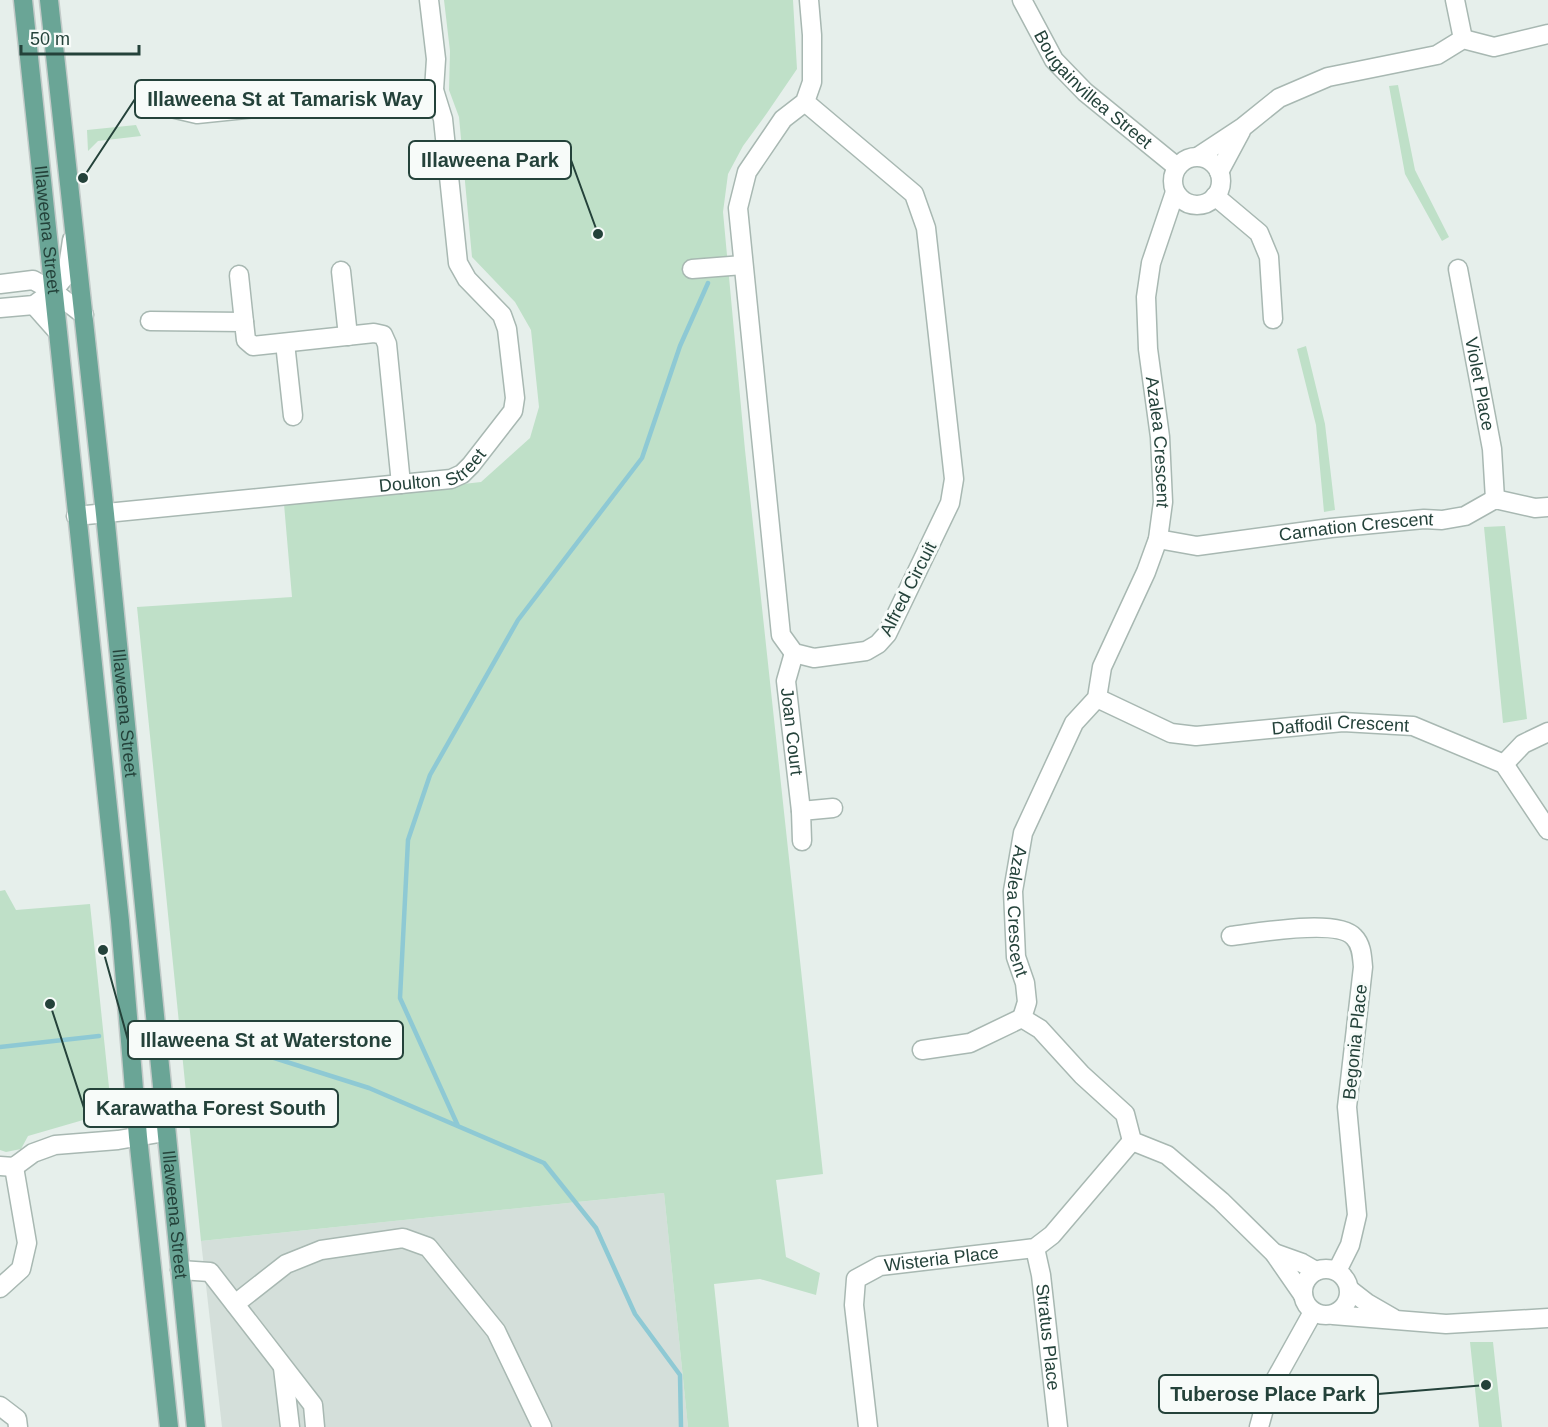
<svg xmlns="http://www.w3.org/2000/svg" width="1548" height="1427" font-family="Arial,sans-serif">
  <rect width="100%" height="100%" fill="#e6efeb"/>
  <!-- built -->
  <path fill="#d4dfda" d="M664,1193L688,1427H222L201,1241Z"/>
  <!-- green -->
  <path fill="#bfe0c8" d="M444,0H793L797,69L767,113L743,146L728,174L723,212L745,450L823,1174L776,1180L786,1257L820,1273L816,1295L760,1279L714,1284L729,1427H688L664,1193L201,1241L137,607L292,597L284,504L481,482L530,438L539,407L531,330L515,302L472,257L459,117L449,90L450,51Z
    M1398,85L1415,170L1449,237L1442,241L1405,174L1389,86Z
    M136,125L141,136L98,141L88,151L87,130Z
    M1306,346L1325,424L1335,510L1324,512L1316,425L1297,349Z
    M1505,526L1527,719L1503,723L1484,527Z
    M5,890L16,910L90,904L110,1097L97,1116L28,1136L21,1149L6,1152L0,1150V891Z
    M1470,1342H1493L1502,1427H1479Z"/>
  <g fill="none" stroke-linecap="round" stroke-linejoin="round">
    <!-- stream -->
    <path stroke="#8ec9d4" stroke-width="4.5" d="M187,1037L214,1039L369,1088L544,1163L596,1228L635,1314L680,1375L681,1427
      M0,1047L99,1036
      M458,1126L400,998L408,840L430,775L518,620L642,458L680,346L708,283"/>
    <defs>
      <g id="minor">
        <path id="s1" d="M1022,0L1054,60L1085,92L1177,167"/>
        <path d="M1455,0L1463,39"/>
        <path d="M805,102L914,194L926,228L954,479L950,503L887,634L878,644L866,651L814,658L794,653L781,635L738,208L747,172L783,119L805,102L812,82V35L809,0"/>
        <path d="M167,107L197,114L434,90"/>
        <path d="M1199,156L1243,127L1279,98L1328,77L1437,55L1463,39L1494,47L1548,34"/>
        <circle cx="1197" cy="181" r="24"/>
        <path d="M1219,172L1241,131"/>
        <path id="s2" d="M1175,192L1151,263L1146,297L1148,349L1160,437L1163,502L1158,539L1146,572L1102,667L1097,698L1074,723L1023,833L1013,891L1016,957L1025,983L1027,1002L1022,1018L1040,1029L1082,1075L1125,1114L1132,1141L1167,1155L1221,1201L1274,1253L1303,1295"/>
        <path d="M1215,196L1259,233L1269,257L1273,319"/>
        <path d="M692,269L743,265"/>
        <path id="s3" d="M1458,269L1492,449L1495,499"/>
        <path d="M341,271L348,336"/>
        <path d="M239,275L244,322"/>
        <path d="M0,284L33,280L53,291L84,315"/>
        <path d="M34,305L57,331"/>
        <path d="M0,308L34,305L53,291L67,274L72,240"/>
        <path d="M150,321L244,322L246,340L253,346L374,333L383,335L387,344L401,484"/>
        <path d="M285,343L293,416"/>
        <path id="s4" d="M76,516L451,479L462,474L471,465L513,411L515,398L507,329L502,315L467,279L458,263L443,119L434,90L436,59L429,0"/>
        <path id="s5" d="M1158,539L1197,546L1331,528L1424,519L1442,520L1465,516L1495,499L1535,508L1548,507"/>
        <path id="s6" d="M794,653L786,681L801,811"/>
        <path id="s7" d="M1097,698L1171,733L1196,736L1343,722L1413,726L1504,764L1548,830"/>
        <path d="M1504,764L1523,744L1548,732"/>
        <path d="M802,841L801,811L833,808"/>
        <path d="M1231,936C1257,933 1337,918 1354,937C1362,945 1362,957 1363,967L1347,1107L1357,1215L1350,1245L1337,1271"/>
        <path d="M922,1050L970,1043L1022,1018"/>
        <path d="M0,1166L14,1167L33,1153L55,1145L118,1140L165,1132"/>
        <path id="s8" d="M1035,1248L1041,1275L1058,1427"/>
        <path d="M1274,1253L1302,1263L1316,1271"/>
        <circle cx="1326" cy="1292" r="23"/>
        <path d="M180,1270L210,1272L313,1405L315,1427"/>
        <path d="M0,1288L21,1269L27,1243L14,1167"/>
        <path d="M1349,1289L1367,1303L1393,1318"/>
        <path d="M235,1304L286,1264L321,1250L403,1238L428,1247L496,1331L542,1427"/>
        <path d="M1333,1315L1446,1324L1548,1318"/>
        <path d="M283,1368L290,1427"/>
        <path d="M0,1406L17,1419L18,1427"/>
        <path id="s9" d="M868,1427L854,1305L856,1279L880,1266L1035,1248L1052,1235L1132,1141"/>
        <path d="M1259,1427L1269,1391L1313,1312"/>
      </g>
      <g id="major">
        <path id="s10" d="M23,0L120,921L138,1137L169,1427"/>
        <path id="s11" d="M49,0L105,514L196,1427"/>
      </g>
    </defs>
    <!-- minor casing -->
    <use href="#minor" stroke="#a8b8b2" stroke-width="21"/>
    <!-- major casing -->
    <use href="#major" stroke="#c2cac8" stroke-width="21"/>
    <!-- minor -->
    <use href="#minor" stroke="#fff" stroke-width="18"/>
    <!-- major -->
    <use href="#major" stroke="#6aa596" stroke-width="18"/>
  </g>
  <g text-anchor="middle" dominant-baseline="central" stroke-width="6" stroke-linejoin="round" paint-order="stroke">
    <!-- street labels -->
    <g font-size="18" fill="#24423a" stroke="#f7fbf9">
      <text stroke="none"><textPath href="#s1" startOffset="116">Bougainvillea Street</textPath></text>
      <text stroke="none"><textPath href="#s10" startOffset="231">Illaweena Street</textPath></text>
      <text stroke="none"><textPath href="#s3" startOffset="117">Violet Place</textPath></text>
      <text stroke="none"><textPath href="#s2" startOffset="255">Azalea Crescent</textPath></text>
      <text stroke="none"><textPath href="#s4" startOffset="362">Doulton Street</textPath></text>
      <text stroke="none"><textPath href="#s5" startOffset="200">Carnation Crescent</textPath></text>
      <text transform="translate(908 589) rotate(-63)">Alfred Circuit</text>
      <text stroke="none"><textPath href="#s11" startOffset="717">Illaweena Street</textPath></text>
      <text stroke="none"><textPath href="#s7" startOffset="252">Daffodil Crescent</textPath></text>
      <text stroke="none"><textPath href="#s6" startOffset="80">Joan Court</textPath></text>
      <text stroke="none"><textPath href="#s2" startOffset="758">Azalea Crescent</textPath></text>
      <text transform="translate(1355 1042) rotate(-84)">Begonia Place</text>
      <text stroke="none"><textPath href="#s11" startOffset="1221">Illaweena Street</textPath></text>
      <text stroke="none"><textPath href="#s9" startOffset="238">Wisteria Place</textPath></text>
      <text stroke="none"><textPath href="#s8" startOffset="90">Stratus Place</textPath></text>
    </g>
  </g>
  <!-- callouts -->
  <path fill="none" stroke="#24423a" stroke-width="2" d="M83 178L135 99M598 234L571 160M103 950L128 1040M50 1004L84 1108M1486 1385L1378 1394"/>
  <g fill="#24423a" stroke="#f7fbf9" stroke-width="2">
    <circle cx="83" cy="178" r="6"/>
    <circle cx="598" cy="234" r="6"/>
    <circle cx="103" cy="950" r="6"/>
    <circle cx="50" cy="1004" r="6"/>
    <circle cx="1486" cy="1385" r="6"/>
  </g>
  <g fill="#f7fbf9" stroke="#24423a" stroke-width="2">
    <rect x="135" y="80" width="300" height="38" rx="6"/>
    <rect x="409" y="141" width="162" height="38" rx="6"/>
    <rect x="128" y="1021" width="275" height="38" rx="6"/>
    <rect x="84" y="1089" width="254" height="38" rx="6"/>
    <rect x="1159" y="1375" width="219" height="38" rx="6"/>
  </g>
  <g font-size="20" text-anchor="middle" font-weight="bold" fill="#24423a">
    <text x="285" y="106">Illaweena St at Tamarisk Way</text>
    <text x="490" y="167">Illaweena Park</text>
    <text x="266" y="1047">Illaweena St at Waterstone</text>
    <text x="211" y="1115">Karawatha Forest South</text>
    <text x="1268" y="1401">Tuberose Place Park</text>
  </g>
  <!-- scale -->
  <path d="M21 45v9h118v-9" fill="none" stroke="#24423a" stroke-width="3"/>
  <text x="30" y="45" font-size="18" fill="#24423a" stroke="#f7fbf9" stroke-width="4.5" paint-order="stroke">50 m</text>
</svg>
